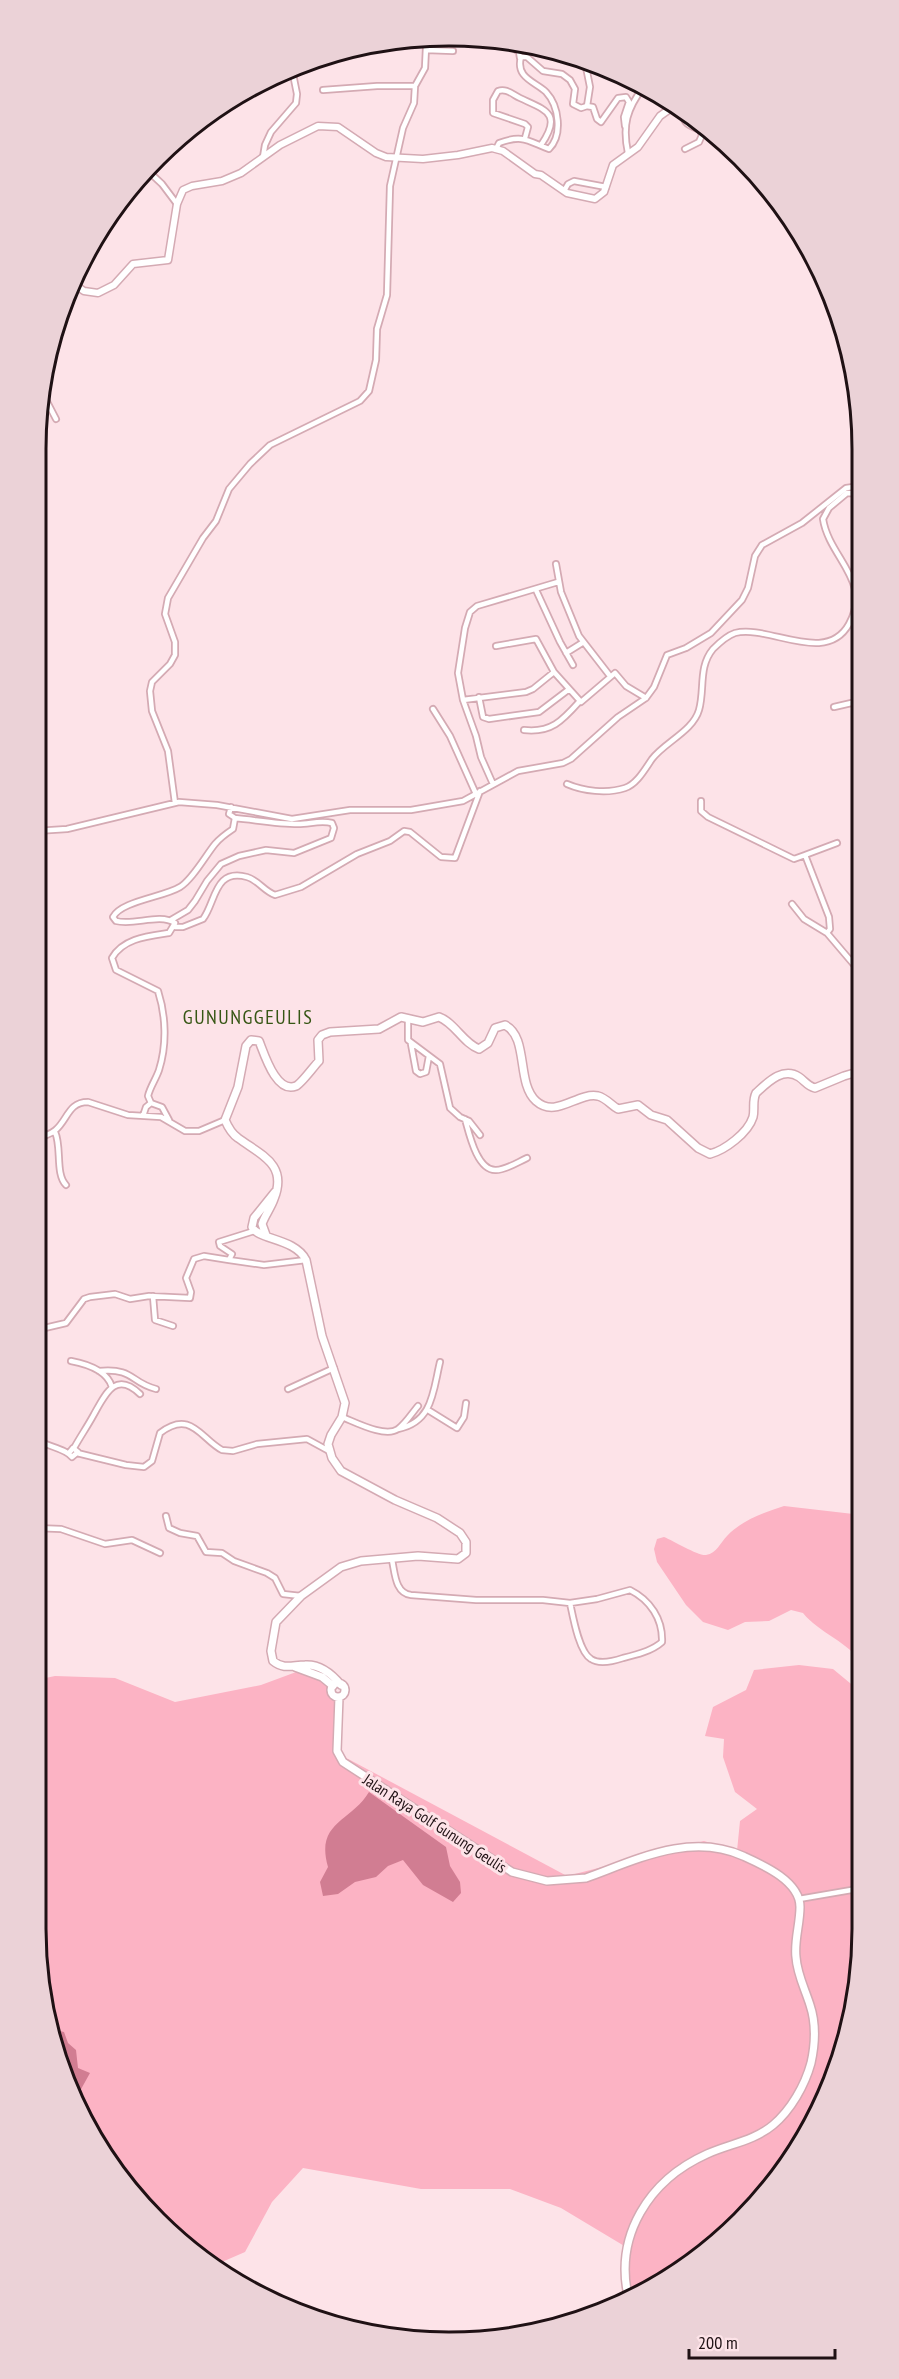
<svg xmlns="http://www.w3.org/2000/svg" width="899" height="2379" font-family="'PT Sans Narrow',sans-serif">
  <rect width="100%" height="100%" fill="#fde3e8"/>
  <!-- green -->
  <path fill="#fcb3c4" d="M784,1506L862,1515V1664C849,1642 819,1633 803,1613L791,1610L769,1621L745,1622L728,1630L703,1622L686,1605L657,1562L654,1549L657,1539L664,1537C674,1541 698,1556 706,1555C717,1553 720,1543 727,1536C742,1520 763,1513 784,1506Z
    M799,1665L833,1669L862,1693L863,1929L849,2037L820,2113L778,2181L679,2273L630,2300L626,2247L561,2208L510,2189H421L303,2168L272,2202L245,2252L215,2265L138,2202L91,2136L58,2063L36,1929V1680L55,1676L115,1678L175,1702L261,1685L307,1668L325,1673L337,1700V1753L567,1876L704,1841L737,1851L740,1821L757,1809L735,1792L723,1757L724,1739L705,1736L713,1707L746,1690L754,1670Z"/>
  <!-- water -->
  <path fill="#d17d92" d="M369,1792L446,1847L450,1866L460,1882L461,1893L453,1902L423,1885L403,1860L388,1866L376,1877L355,1882L338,1894L323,1896L320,1882L328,1867C315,1822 351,1822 369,1792Z
    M52,2029L64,2032L68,2043L76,2050L78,2068L90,2073L75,2100L58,2063Z"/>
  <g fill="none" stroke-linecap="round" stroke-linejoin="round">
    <defs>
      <path id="minor" d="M505,42L519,52L520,58
        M426,47L439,38
        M426,50L453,51
        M323,90L377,86H415
        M586,106L593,107L597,119L601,122L618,98L626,97L629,102L624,117L625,126
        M682,112C683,124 690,126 700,130L702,135L699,142L685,149
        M525,138L528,127L525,124L493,113V100L498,91C506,88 512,94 520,98C545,110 563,113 541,145
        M496,149L499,143C523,134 528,141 549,149C563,135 559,106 546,92C536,82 515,78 521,57H527L543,71L562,74L570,80L575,89L573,104L581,108L587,106L590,87L585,62
        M628,153C622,125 627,109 644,86
        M263,157L265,145L271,132L296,103L297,94L292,69
        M147,170L162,184L177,204
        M564,191L568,184L574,181L606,187
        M44,386L46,374
        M43,394L56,419
        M556,564L561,592L579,636L610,676
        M536,590L560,642L573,665
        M496,646L536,639L554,672L581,702L615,673L626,686L646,698
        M566,653L582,643
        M479,697L483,717L489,719L539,712L568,690
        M463,700L526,692L533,689L554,672
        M834,707L860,701
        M433,709L450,736L476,794
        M524,730C551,733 562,721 579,702
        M493,784L481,757L476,736L463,700L458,673L465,628L470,612L477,606L558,582
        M567,784C583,791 607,794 625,788C637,784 645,769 652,759C665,742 693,731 699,710C705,689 698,667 713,649C719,643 726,636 735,633C768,624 826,666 849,624C873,581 829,558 823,519L829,508L847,493L860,494
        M701,801V811L708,817L794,859L805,855
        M175,803L168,751L152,711L150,691L152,682L170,664L175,655V642L165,614L168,598L203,538L216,521L229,489L250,464L270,445L360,401L369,391L376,360L377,329L387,295L390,186L403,128L414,103L415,86L425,68L426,47L422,39
        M36,831L67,829L179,802L217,805L292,819L350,810H411L463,801L518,771L563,763L571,759L618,717L646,698L654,687L667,655L686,648L711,633L742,600L748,588L755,556L762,545L802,523L846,488L860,486
        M792,904L804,919L827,933L861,973
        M171,920L188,910L195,901L207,881L221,864L239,856L266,850L294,853L331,838L334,828L332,823C320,820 310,824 298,824C277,824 256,820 235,818L229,814L231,807
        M175,927H183L203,919C216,902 214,868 247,877C258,880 264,891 275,895L301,887L357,854L390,841L404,831L410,832L441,857L455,858L480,791
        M827,933L830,929L829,917L805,855L837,843
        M408,1018V1040L440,1064L450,1108L460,1117L469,1121L480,1135
        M411,1044L416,1071L420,1074L426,1072L429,1056
        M151,1103L148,1096C150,1087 156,1079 159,1070C167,1045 166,1016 158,991L116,970L112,958C123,938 149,936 169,933L175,923C159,913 134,926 116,921L113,917C121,901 164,897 180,887C192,880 206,855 215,844C220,838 227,833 233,829L235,818
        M143,1116L146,1107L151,1103L162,1107L169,1120
        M465,1119C469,1133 477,1171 496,1170C506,1170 518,1162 527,1158
        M55,1132C62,1147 55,1174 66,1185
        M36,1137C70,1135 61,1102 88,1102L128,1115L161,1117L185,1131H199L225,1120
        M229,1260L264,1265L306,1260
        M153,1296L155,1320L173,1326
        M36,1330L66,1323L84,1299L90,1297L115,1294L130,1299L149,1296L190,1298L191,1292L186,1278L194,1259L204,1256L229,1260L232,1254L220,1246L219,1242L254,1231
        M71,1361C87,1364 107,1370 112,1387
        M99,1371C135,1368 129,1382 156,1389
        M288,1389L334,1368
        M428,1410L457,1428L464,1417L466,1403
        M342,1417C355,1422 385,1438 398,1429C406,1423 412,1413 418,1406
        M398,1429C433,1422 433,1391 440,1362
        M36,1439C47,1447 65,1448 72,1457L78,1452L73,1448L69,1453
        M74,1448C80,1437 87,1427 93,1416C105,1395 115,1370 140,1394
        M77,1453L126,1465L144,1467L152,1461L160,1433C191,1409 201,1439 222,1450L233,1451L257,1444L307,1439L329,1451
        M166,1516L169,1528L180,1533L197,1536L206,1552L222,1553L234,1561L267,1573L275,1578L283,1594L301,1596
        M36,1528L61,1529L105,1544L132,1540L160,1553
        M392,1560C395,1573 395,1593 411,1595L476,1600H543L570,1603L597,1599L630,1590C650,1600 663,1619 662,1642C652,1651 636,1655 623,1658C614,1661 600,1665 591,1659C579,1652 573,1617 570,1603
        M799,1899L863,1888"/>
      <path id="tertiary" d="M72,283L84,291L98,293L114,285L133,264L168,260L177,204L183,190L192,186L222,181L241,173L280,145L318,126L338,127L376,153L386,157L423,159L458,155L492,148L503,151L535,174L541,175L567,193L595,199L604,192L613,165L638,147L660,116L674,106"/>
      <path id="secondary" d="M275,1192L254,1218L252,1227C258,1240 295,1238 306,1260L322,1336L345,1403L342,1417L331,1435L328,1444L332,1458L341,1471L395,1500L437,1518L460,1533L466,1542V1553L458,1559L418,1556L361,1561L341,1567L301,1596L276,1622L271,1651L273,1661C284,1670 293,1665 305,1665C320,1664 332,1674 341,1685
        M266,1235L262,1224C265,1215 271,1208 274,1199C288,1164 261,1155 238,1138C232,1134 228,1127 225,1120L238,1087L246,1046L251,1040L259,1041C264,1053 276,1094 296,1086C301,1084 314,1066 319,1061L318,1040L322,1035L330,1032L379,1029L401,1017L423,1022L439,1017C455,1023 463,1043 479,1049L488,1043L495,1028L505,1025C529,1037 516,1083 536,1101C556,1119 577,1092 598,1096C606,1098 611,1105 618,1109L638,1105L651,1115L667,1120L698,1148L710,1154C725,1150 748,1133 753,1117C755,1109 752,1101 756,1093C767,1083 783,1066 799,1077C805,1081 807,1086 815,1088L844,1076L861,1071
        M295,1667L322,1677L333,1686
        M331 1690a7 7 0 1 1 14 0a7 7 0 1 1-14 0Z
        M339,1697L337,1751L343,1762L512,1872L547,1881L586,1878C636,1860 690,1832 743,1856C763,1865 800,1881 800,1907C800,1924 794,1941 796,1957C797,1974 805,1989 810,2005C816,2023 815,2045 811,2063C805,2085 791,2110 773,2125C754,2141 729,2144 707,2154C649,2180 613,2236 629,2300"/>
    </defs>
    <!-- minor casing -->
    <use href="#minor" stroke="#d4aab3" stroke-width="8"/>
    <!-- tertiary casing -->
    <use href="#tertiary" stroke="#d4aab3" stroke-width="9"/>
    <!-- secondary casing -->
    <use href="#secondary" stroke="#d4aab3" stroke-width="10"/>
    <!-- minor -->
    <use href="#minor" stroke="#fff" stroke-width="4.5"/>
    <!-- tertiary -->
    <use href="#tertiary" stroke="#fff" stroke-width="6"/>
    <!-- secondary -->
    <use href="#secondary" stroke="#fff" stroke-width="7"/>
  </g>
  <g text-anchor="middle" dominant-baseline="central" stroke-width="6" stroke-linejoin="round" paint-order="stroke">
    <!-- street labels -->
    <g font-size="16" fill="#1f1114" stroke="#fde3e8">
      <text transform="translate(435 1823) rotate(33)">Jalan Raya Golf Gunung Geulis</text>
    </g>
    <!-- quarter labels -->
    <g font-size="20" letter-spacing="1.5" fill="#365614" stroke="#fde3e8">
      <text x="248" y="1017">GUNUNGGEULIS</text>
    </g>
  </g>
  <!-- crop -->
  <path d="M0 0H899V2379H0ZM449 46H449A403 403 0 0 1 852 449V1929A403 403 0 0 1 449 2332H449A403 403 0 0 1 46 1929V449A403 403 0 0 1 449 46Z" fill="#ebd2d7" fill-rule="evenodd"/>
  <path fill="none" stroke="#1f1114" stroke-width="3" d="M449 46H449A403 403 0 0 1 852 449V1929A403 403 0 0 1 449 2332H449A403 403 0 0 1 46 1929V449A403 403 0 0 1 449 46Z"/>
  <!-- scale -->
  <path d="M689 2349v9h146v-9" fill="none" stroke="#1f1114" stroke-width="3"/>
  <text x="698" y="2349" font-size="18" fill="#1f1114" stroke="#fde3e8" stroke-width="4.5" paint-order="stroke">200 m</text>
</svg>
